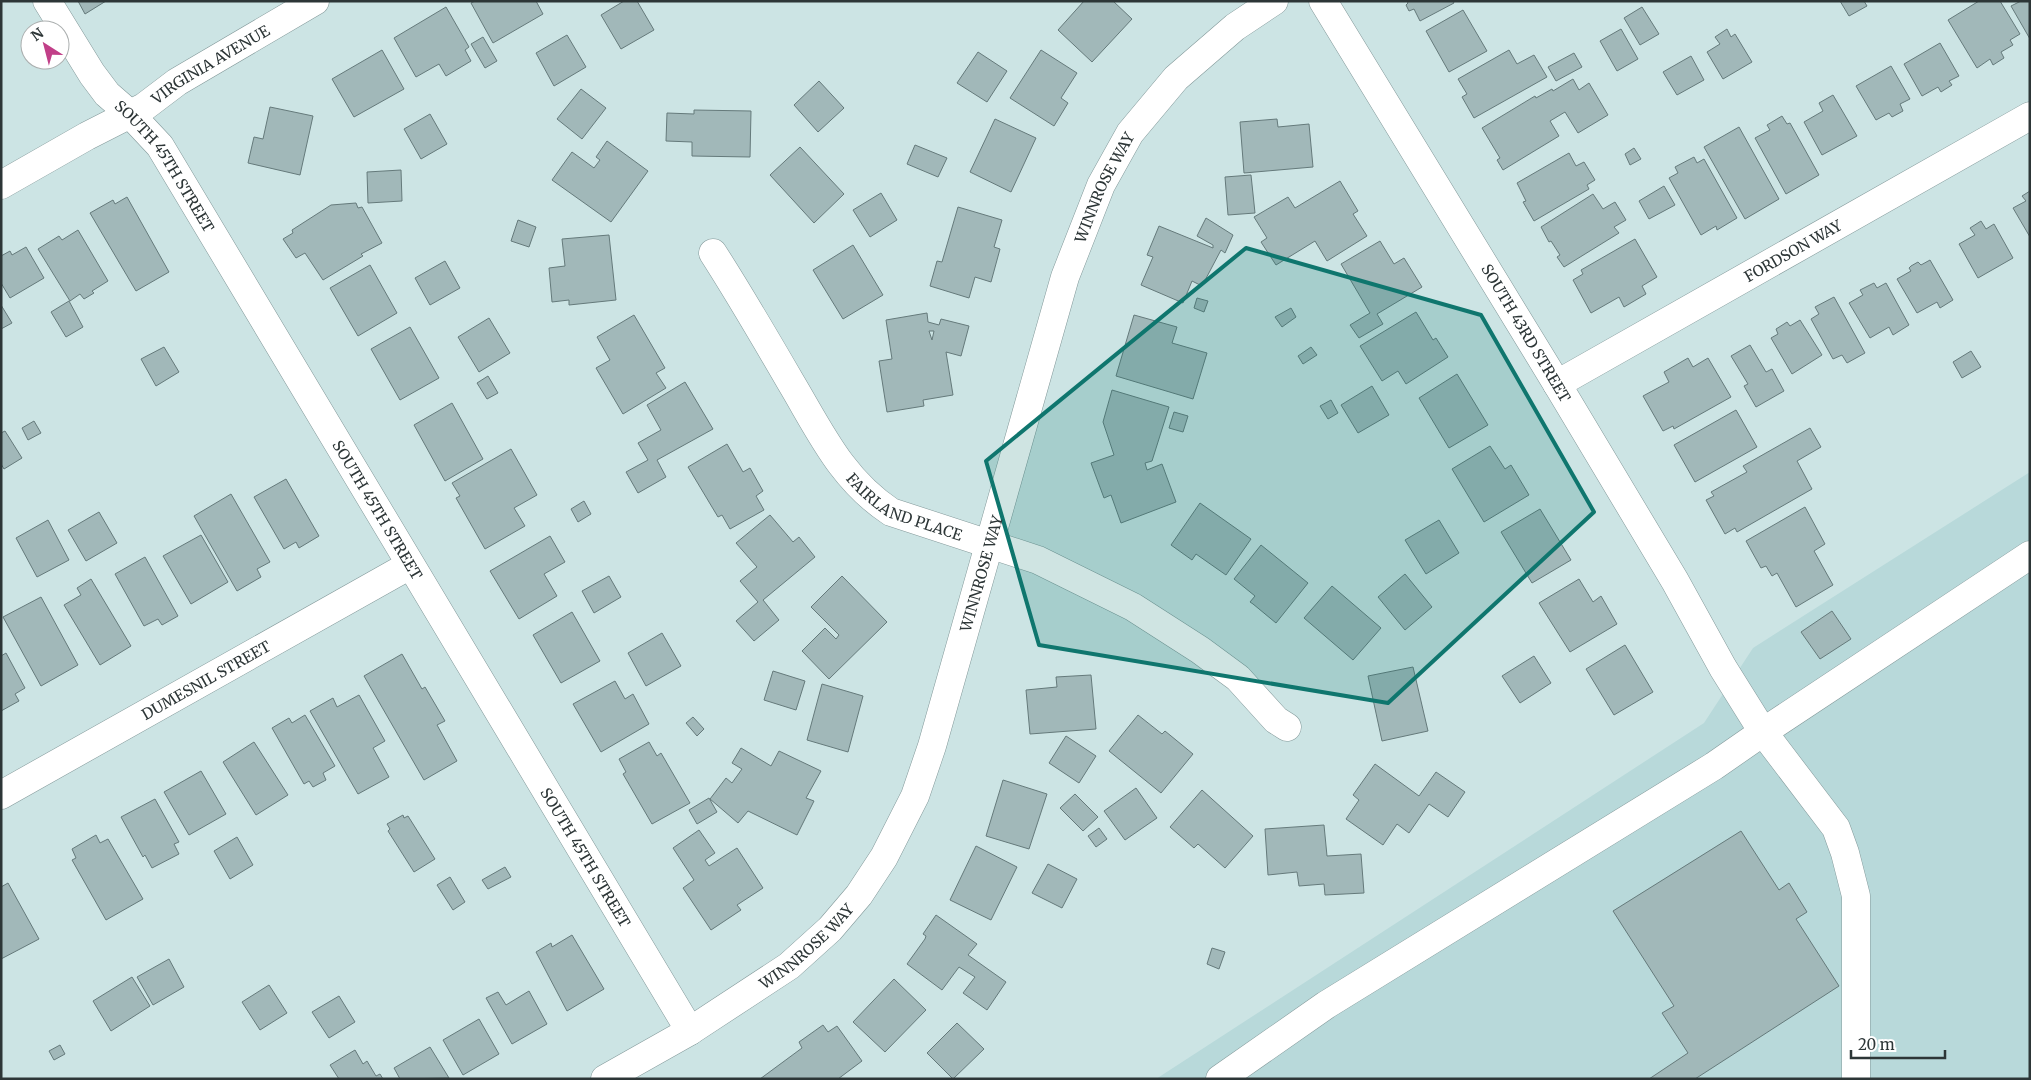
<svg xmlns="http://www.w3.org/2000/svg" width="2031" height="1080" font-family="Merriweather,serif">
  <rect width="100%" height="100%" fill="#cce4e4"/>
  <!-- built -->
  <path fill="#b8d9da" d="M2030,472V1079H1156L1704,723L1753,648Z"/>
  <!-- building -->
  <path fill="#a1b8b9" stroke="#657a7b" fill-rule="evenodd" d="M78,1H106L85,14Z
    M475,1H536L543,14L493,43L471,3Z
    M624,1H637L654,30L621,49L601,15Z
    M1084,1H1113L1132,19L1092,62L1058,30Z
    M1407,1H1453L1454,3L1420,21L1414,9L1409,11L1406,5L1408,3Z
    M1840,1H1864L1867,6L1849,16Z
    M2000,1L2020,34L2010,40L2013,45L2001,52L2004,58L1993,65L1990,59L1977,68L1948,20L1979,1Z
    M2021,1H2030V39L2011,6Z
    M446,7L469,47L465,50L471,61L446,76L439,64L416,77L394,38Z
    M1642,7L1659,34L1640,45L1624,18Z
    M1463,10L1487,51L1449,72L1426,31Z
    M1621,29L1638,59L1617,71L1600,41Z
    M1727,29L1731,37L1735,34L1752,62L1723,79L1707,52L1720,44L1715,37Z
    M567,35L586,67L554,86L536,53Z
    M483,37L497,61L485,68L471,44Z
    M1940,43L1959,76L1949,81L1952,85L1944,90L1941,92L1938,87L1922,96L1904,64Z
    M382,50L404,89L354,117L332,79Z
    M1041,50L1077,73L1061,98L1068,103L1054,126L1010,98Z
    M1509,50L1517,64L1534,55L1547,77L1474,118L1462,97L1467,94L1458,79Z
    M978,52L1007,71L987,102L957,83Z
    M1574,53L1582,67L1556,81L1548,67Z
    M1691,56L1704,80L1677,95L1663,72Z
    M1891,66L1910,99L1900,104L1903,111L1892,117L1889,113L1876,120L1856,86Z
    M1573,79L1579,90L1589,83L1608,115L1578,133L1565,112L1550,121L1559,136L1503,170L1497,160L1500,158L1482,128L1535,96L1536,98L1552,89L1553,91Z
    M819,81L844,108L818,132L794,105Z
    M581,89L606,108L582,139L557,119Z
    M1833,95L1857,136L1822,155L1804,122L1823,111L1819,103Z
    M270,107L313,116L300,175L248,163L254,137L263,139Z
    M694,110L751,111L750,157L692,156V142L666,141L667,113L694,114Z
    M430,114L447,144L421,159L404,129Z
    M1782,116L1787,124L1790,123L1819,175L1786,194L1755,138L1770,130L1767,125Z
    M995,119L1036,138L1011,192L970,172Z
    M1277,119L1278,127L1309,124L1313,167L1244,173L1240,122Z
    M1739,127L1779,199L1745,219L1704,147Z
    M607,141L648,171L611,222L552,180L572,152L594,168L600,160L596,157Z
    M915,145L947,158L938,177L907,164Z
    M800,147L844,194L814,223L770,175Z
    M1634,148L1641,159L1630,165L1625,154Z
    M1569,153L1576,166L1584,162L1595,180L1587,185L1589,189L1534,221L1523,202L1526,201L1517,183Z
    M1694,157L1697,163L1704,159L1737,218L1717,230L1716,226L1701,235L1669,178L1678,173L1675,167Z
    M401,170L402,201L368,203L367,172Z
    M1251,175L1255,213L1228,215L1225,177Z
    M1340,181L1358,211L1353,214L1367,236L1327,261L1315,241L1276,265L1261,242L1267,238L1254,217L1288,197L1295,208Z
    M1664,186L1675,205L1649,219L1639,201Z
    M2030,191V237L2013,208L2026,201L2022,196Z
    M881,193L897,220L870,237L853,210Z
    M1593,194L1603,209L1615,202L1626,220L1614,227L1619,233L1564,267L1557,257L1560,255L1551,241L1549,242L1541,227Z
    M127,197L169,272L136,291L90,213L113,200L115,204Z
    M356,203L358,208L362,207L382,243L361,254L363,256L323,280L305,253L296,258L283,239L293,233L292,230L331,205Z
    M958,207L1002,220L994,247L1000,249L991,282L975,277L969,298L930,286L937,261L942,262Z
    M1206,218L1233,235L1225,253L1221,250L1202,286L1192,281L1183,303L1141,285L1153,257L1147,255L1159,226L1213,248V245L1197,236Z
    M518,220L536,227L529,247L511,241Z
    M1981,221L1986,229L1994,224L2013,258L1978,278L1959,244L1975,235L1970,228Z
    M78,230L108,281L92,291L94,293L84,299L80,294L70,301L38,249L59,236L62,240Z
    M609,235L616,300L569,305V300L552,302L549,268L565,266L562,239Z
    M1635,239L1657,277L1642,286L1646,294L1624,307L1619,297L1591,313L1573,280L1583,274L1581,270Z
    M1380,241L1394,264L1404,258L1422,287L1377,314L1383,324L1359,338L1350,325L1370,313L1341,264Z
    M853,245L883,295L843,319L813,270Z
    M26,247L44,278L10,298L1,283V256L10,251L12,255Z
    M1930,260L1953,300L1940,308L1937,302L1917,313L1897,279L1911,271L1909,268L1911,266L1918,262L1921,265Z
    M445,261L460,288L430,305L415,278Z
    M370,265L397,313L358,336L330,288Z
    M1874,283L1877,288L1886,283L1909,325L1893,335L1889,327L1870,338L1849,303L1863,295L1860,290Z
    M1834,297L1865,353L1847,363L1842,355L1833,359L1811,319L1819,314L1815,307Z
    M1197,298L1208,301L1204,312L1194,308Z
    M69,301L83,327L66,337L51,312Z
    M1,305L12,323L1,329Z
    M1291,308L1296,317L1282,327L1275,317Z
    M1416,312L1433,340L1436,338L1448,357L1406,384L1398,371L1382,381L1360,346Z
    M927,313L928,322L939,325L941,319L969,326L961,356L946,352L953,395L923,400L924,406L887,412L879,361L892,359L886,320ZM929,331H934L932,340Z
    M634,315L665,368L656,373L666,388L623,414L596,368L610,360L597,337Z
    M1134,315L1177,327L1172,343L1207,353L1193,399L1116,376Z
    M489,318L510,353L479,372L458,337Z
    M1800,320L1822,355L1792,374L1771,338L1778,334L1776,329L1784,324L1787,322L1790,326Z
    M410,327L439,378L400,400L371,349Z
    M1750,345L1766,372L1772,369L1784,391L1756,407L1744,386L1748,384L1731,356Z
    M164,347L179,372L156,386L141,359Z
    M1311,347L1317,355L1303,364L1298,356Z
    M1971,351L1981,367L1962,378L1953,362Z
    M1688,358L1693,367L1708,358L1731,397L1674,429L1673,426L1663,431L1643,396L1669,382L1664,372Z
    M1457,374L1488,425L1449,448L1419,398Z
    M488,376L498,393L487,399L477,383Z
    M685,382L713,429L657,460L666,477L638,493L626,472L648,460L638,443L661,430L647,405Z
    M1372,386L1389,415L1358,433L1341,405Z
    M1112,390L1169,407L1152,461L1145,463L1147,470L1162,464L1176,502L1121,523L1111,495L1104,498L1091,463L1114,455L1103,422Z
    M1331,400L1338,413L1328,419L1320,406Z
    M452,403L483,459L445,481L414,425Z
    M1736,410L1757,447L1695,482L1674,445Z
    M1174,412L1188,416L1183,432L1169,428Z
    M34,421L41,433L28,440L22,428Z
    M1810,428L1821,447L1797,461L1812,489L1737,532L1735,528L1725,534L1706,500L1714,496L1711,492L1747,472L1743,466Z
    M5,431L22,458L4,469L1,464V433Z
    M727,444L743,472L750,468L763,491L756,496L764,510L730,529L722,515L718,517L688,467Z
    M1490,446L1505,469L1511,465L1529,495L1484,522L1452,469Z
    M511,449L537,495L514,508L525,526L485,549L456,498L460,496L452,483Z
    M286,479L319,536L299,548L296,542L284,549L254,497Z
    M231,494L270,562L257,569L261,577L237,591L194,516Z
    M584,501L591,514L578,522L571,509Z
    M1200,503L1251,539L1226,575L1196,554L1192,560L1171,545Z
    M1805,507L1825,544L1814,551L1833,585L1796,607L1777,573L1772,576L1766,566L1761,568L1746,541Z
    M1540,509L1571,560L1532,583L1501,532Z
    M99,512L117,543L86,561L68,530Z
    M770,515L793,542L799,537L815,557L763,600L779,620L754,641L736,621L758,602L740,581L757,567L736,543Z
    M48,520L69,560L37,577L16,538Z
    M1439,520L1459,553L1426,574L1405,540Z
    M201,535L228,582L191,604L163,556Z
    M550,536L565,562L544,574L557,596L519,619L490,571Z
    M1261,545L1308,583L1276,623L1253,604L1250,602L1255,596L1234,579Z
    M145,557L178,616L162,625L158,619L144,626L115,574Z
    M1405,574L1432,607L1405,630L1378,597Z
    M609,576L621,597L594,613L582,591Z
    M842,576L887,622L829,679L802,651L825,628L836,639L839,635L811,607Z
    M91,579L131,646L100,665L64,605L81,595L77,588Z
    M1579,579L1593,602L1601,596L1617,624L1570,652L1539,603Z
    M1332,586L1381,628L1353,660L1304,618Z
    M41,597L78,665L41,686L3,617Z
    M1832,611L1851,639L1820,659L1801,632Z
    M572,612L600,661L561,683L533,635Z
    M662,633L681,666L646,686L628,653Z
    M1625,645L1653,692L1614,715L1586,669Z
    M6,653L25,688L15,694L19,701L1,711V656Z
    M402,654L422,689L425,687L445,721L437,725L457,761L424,780L364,676Z
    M1534,656L1551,683L1520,703L1502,676Z
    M1413,667L1428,731L1382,741L1368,676Z
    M773,671L805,681L796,710L764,700Z
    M1091,675L1096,729L1030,734L1026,690L1057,687L1056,677Z
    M615,681L625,699L633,694L649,724L601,752L573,704Z
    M822,684L863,696L848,752L807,740Z
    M359,695L385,741L373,748L389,777L358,794L310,711L333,698L337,707Z
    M305,715L335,766L323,773L326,780L313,787L309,781L304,784L272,728L289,718L292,723Z
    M1138,715L1162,734L1165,731L1193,754L1161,793L1109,751Z
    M693,717L704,729L697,736L686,723Z
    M1066,736L1096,756L1079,783L1049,763Z
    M254,742L288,795L256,815L223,762Z
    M649,742L657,756L661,753L690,803L652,824L623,774L626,772L619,759Z
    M741,748L771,766L779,751L821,771L806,798L814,801L797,835L748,811L738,823L710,799L726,778L732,783L742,769L732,763Z
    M1375,764L1419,796L1436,772L1465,792L1448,817L1429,804L1409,833L1397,824L1383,845L1346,819L1359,800L1353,795Z
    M201,771L226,814L189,835L164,792Z
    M1003,780L1047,794L1029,849L986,836Z
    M1136,788L1157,818L1125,840L1104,811Z
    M1202,790L1253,836L1225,868L1198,844L1194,848L1170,827Z
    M1075,794L1098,817L1083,831L1060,808Z
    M709,798L717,812L697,824L689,810Z
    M155,799L179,842L174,844L179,854L152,868L145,855L143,857L121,817Z
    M403,815L404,818L408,816L435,859L414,872L388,831L390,829L387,824Z
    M1324,825L1327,856L1361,854L1364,893L1325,895L1324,884L1299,886L1297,872L1268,875L1265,829Z
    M1099,828L1107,839L1096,847L1088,836Z
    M699,830L715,853L705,860L709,866L737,848L763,888L737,905L741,910L711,930L683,888L694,880L673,848Z
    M1741,831L1779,890L1789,883L1807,912L1796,919L1839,986L1695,1079H1649L1688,1053L1662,1013L1674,1006L1613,911Z
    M96,835L100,843L108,839L143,899L106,920L72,860L76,858L72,849Z
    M237,837L253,865L230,879L214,851Z
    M976,846L1017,867L991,920L950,900Z
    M1048,864L1077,879L1062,908L1032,893Z
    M505,867L511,877L488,889L482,880Z
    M450,877L465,902L453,910L437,885Z
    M8,883L39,939L1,959V887Z
    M936,915L977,944L968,955L1006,982L987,1010L963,993L975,977L959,967L942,990L907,964L925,939L926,936L923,934Z
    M572,935L604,989L567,1011L536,952L551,943L552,947Z
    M1212,948L1225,952L1219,969L1207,964Z
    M169,959L184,987L153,1005L137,977Z
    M132,977L150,1006L111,1031L93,1001Z
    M894,979L926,1010L885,1052L853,1022Z
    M269,985L287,1013L260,1030L242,1002Z
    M529,991L547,1024L512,1044L486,998L498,992L506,1005Z
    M339,996L355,1022L329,1038L312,1012Z
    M479,1019L499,1054L463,1075L443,1040Z
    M957,1023L984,1049L953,1079L927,1053Z
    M823,1025L828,1032L837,1026L862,1061L838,1079H760L802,1048L799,1042Z
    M60,1045L65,1054L54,1060L49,1051Z
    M430,1047L449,1078L400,1079L394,1068Z
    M355,1050L363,1064L367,1061L376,1076L380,1074L383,1079H339L330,1065Z"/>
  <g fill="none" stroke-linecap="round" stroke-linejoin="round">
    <defs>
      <g id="minor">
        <path id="s1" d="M47,1L92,74L107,94L130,114L160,146L690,1031"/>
        <path id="s2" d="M1,185L87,136L144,107L177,82L315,1"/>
        <path id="s3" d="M713,253C740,295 765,338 790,381C820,431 841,479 891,512L1038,560L1133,607L1200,650L1238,678L1276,720L1287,727"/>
        <path id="s4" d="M1557,384L2030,116"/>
        <path id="s5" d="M1,795L410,565"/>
        <path id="s6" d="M605,1079L690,1031L789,966L830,929L859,895L884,857L915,796L932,746L1065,277L1101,185L1130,133L1176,78L1235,27L1274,1"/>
        <path d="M1220,1079L1326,1005L1714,766L1763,732L1723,668L1675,581L1557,384L1323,1"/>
        <path d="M1856,1079V896L1845,853L1836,828L1763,732L2030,555"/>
      </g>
    </defs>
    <!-- minor casing -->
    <use href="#minor" stroke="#83999a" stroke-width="29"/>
    <!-- minor -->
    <use href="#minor" stroke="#fff" stroke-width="28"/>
  </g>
  <!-- marked area -->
  <path fill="#0f766e" fill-opacity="0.2" stroke="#0f766e" stroke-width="4" stroke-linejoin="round" d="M1246,248L1481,315L1594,512L1388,703L1039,645L986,461Z"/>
  <g text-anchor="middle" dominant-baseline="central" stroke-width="4.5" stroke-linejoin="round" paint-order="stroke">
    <!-- street labels -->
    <g font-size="15" fill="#2d3637" stroke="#fff">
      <text stroke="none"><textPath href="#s2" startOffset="242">VIRGINIA AVENUE</textPath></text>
      <text stroke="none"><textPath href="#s1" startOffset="204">SOUTH 45TH STREET</textPath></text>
      <text stroke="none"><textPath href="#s6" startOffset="1068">WINNROSE WAY</textPath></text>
      <text stroke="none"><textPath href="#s4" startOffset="271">FORDSON WAY</textPath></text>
      <text transform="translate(1526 333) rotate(59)">SOUTH 43RD STREET</text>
      <text stroke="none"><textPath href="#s3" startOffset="326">FAIRLAND PLACE</textPath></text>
      <text stroke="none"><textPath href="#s1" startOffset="609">SOUTH 45TH STREET</textPath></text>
      <text stroke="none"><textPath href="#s6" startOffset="662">WINNROSE WAY</textPath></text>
      <text stroke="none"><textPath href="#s5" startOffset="235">DUMESNIL STREET</textPath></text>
      <text stroke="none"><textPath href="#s1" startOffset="1014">SOUTH 45TH STREET</textPath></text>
      <text stroke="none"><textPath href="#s6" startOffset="242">WINNROSE WAY</textPath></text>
    </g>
  </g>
  <!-- border -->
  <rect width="2031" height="1080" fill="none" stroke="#2d3637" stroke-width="5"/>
  <!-- north arrow -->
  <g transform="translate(45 45) rotate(324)"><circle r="24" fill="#ffffff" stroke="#abafaf"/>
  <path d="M0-4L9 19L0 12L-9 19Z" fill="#c13f88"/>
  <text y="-8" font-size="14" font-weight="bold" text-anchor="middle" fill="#2d3637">N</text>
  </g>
  <!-- scale -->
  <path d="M1851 1050v8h94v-8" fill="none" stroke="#2d3637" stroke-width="2.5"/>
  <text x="1858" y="1050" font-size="15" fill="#2d3637" stroke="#ffffff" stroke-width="4" paint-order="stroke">20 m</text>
</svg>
